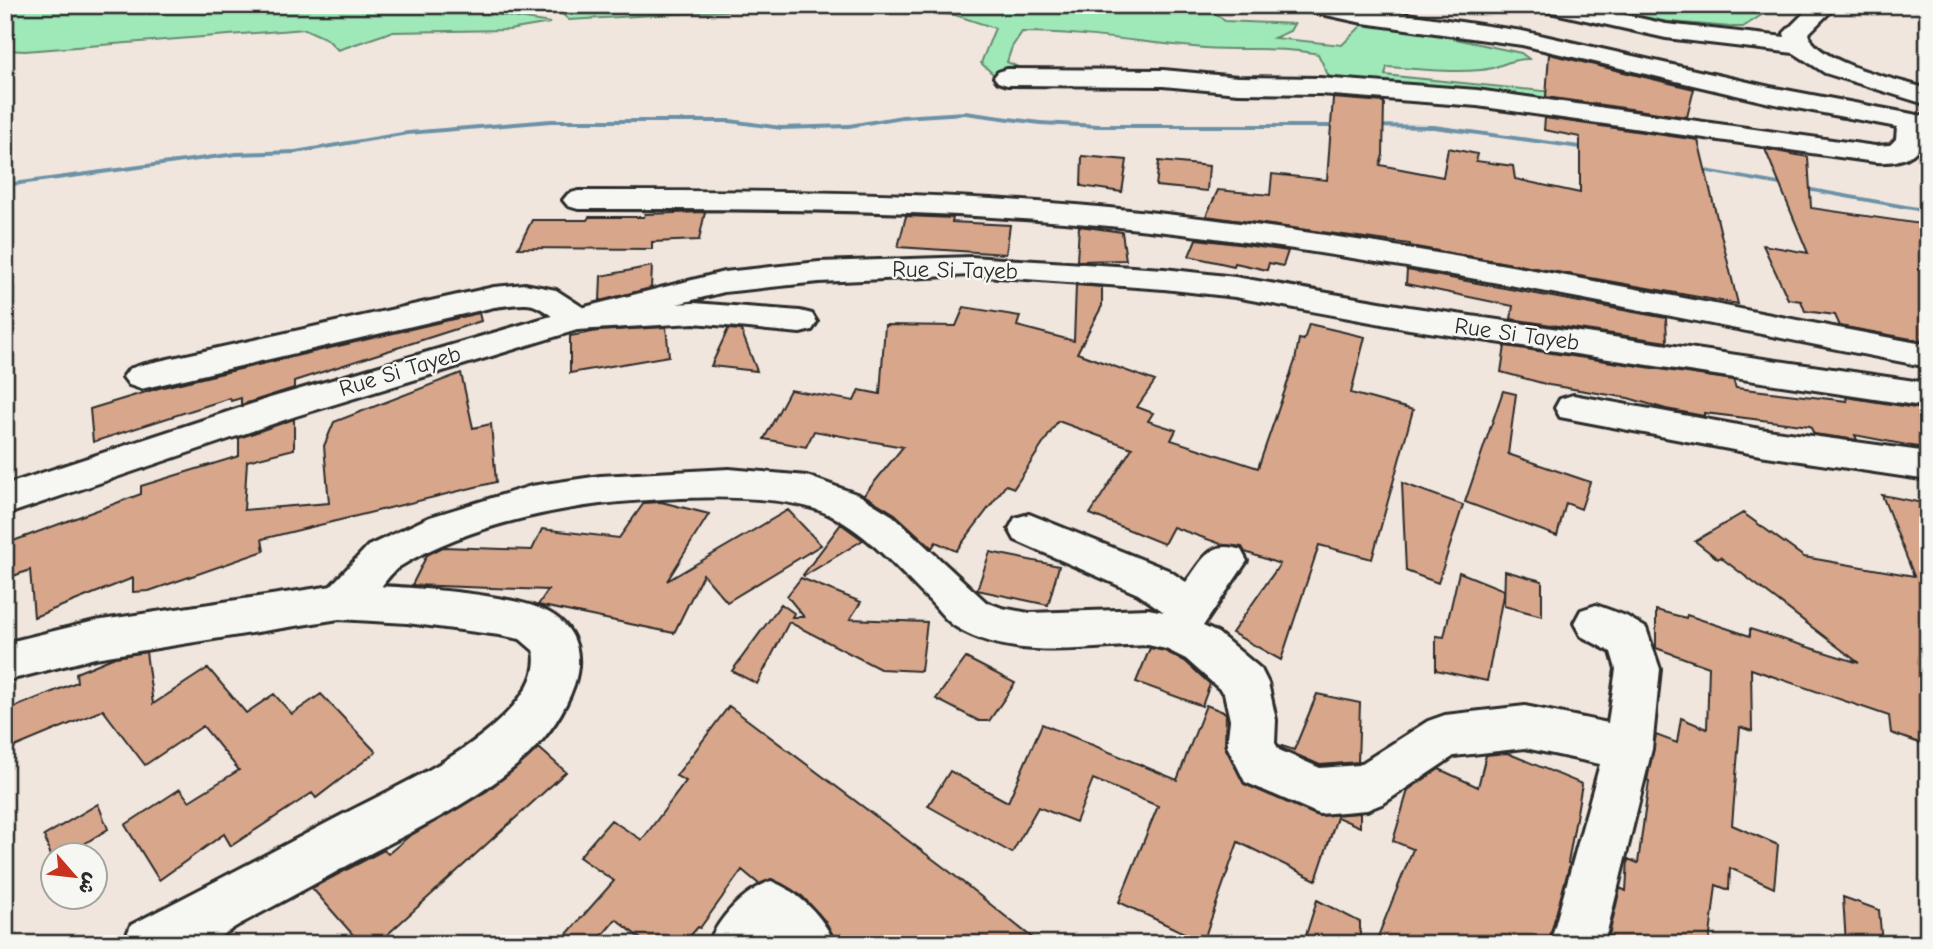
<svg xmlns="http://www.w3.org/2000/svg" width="1933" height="949" font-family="'Comic Neue','Playpen Sans Arabic',sans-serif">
  <rect width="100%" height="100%" fill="#f0e6dd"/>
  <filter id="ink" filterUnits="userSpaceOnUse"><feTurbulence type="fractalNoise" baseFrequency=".0143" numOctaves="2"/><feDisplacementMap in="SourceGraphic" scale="14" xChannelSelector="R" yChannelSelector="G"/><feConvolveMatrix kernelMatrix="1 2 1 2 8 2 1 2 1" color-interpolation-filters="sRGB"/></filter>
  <g filter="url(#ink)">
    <!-- green -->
    <path fill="#9fe8b7" stroke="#658a71" stroke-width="2" d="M5,5H479L482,12L550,23L509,30L391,32L338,50L327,39L305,29L25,51L5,50Z
      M559,5H1196L1211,10L1225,21L1294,24L1290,31L1274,38L1342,45L1367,20L1521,53L1529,59C1506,59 1502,68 1481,70C1450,73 1418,69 1387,67L1385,75L1562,93L1596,101L1619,113L1330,79L1318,54C1281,46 1243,51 1205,48C1144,43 1083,32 1022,32L1012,47L1007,62L1020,68H1079L1246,77L993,74L981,63L995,28L955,15L922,12L757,9L569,20L561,13Z
      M1588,5H1777L1743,27H1731L1659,21Z"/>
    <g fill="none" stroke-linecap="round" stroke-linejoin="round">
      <!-- stream -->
      <path fill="#6c91a6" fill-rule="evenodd" d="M965,111L1040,121L1099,124H1343L1347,126L1343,128H1099L1040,125L965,115L902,119L849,128L781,130L730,123H551L408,135L295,154L236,156L5,187V183L236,152L295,150L408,131L551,119H730L781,126L849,124L902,115Z
        M1367,124L1434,125L1594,147L1598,149L1594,151L1434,129L1370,128H1367Z
        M1689,166L1928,209V213L1692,170H1689Z"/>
    </g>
    <!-- building -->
    <path fill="#d8a78b" stroke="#2b2b2b" stroke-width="2" d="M1549,54L1694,89L1687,117L1546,97Z
      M1333,98L1384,102L1383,155L1380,165L1443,177L1448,148L1477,154L1476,161L1513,166L1515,179L1580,193V137L1544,130L1545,118L1698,140L1738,304L1410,246V244L1206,216L1218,190L1270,195L1272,174L1327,180Z
      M1765,149L1808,157L1811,208L1928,225V342L1840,326L1835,315L1805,311L1801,301L1788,299L1763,245L1808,253Z
      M1082,156L1127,160L1122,192L1081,186Z
      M1159,161L1209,166L1207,191L1156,186Z
      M705,212L699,240L652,242V249L518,248L532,220H587L589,217H644L645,214Z
      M906,216L953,218L952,222L1010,225L1006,254L898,247Z
      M1079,226L1122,232L1126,260L1077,261Z
      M1196,239L1238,244L1288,251L1283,266L1269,263L1267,270L1235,263L1234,266L1189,256Z
      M652,266L651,288L600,301L601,276Z
      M1407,270L1666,318L1667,342L1511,319L1513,306L1406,284Z
      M1076,285L1102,287V306L1077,353L1155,381L1137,407L1153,413L1148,421L1176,430L1171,440L1258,468L1295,361L1299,339L1304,340L1309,324L1365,337L1351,393L1413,410L1372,559L1319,545L1281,660L1232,633L1280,564L1245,552L1242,547L1224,545L1173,527L1164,544L1090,514L1132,448L1058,421L1014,488L1006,485L956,551L936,542L932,548L895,514L864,495L903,447L814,431L806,447L764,439L790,390L854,401L859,390L880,394L885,325L956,326L964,307L1020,316L1017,326L1074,341Z
      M479,313L481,321L294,381V388L241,405V398L231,401L230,398L93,442L90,409L159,388Z
      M666,327L669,356L570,373V336L598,331Z
      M728,329L741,330L757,371L711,366Z
      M1505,346L1733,380L1736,388L1847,401L1846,397L1928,410V449L1855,435L1857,440L1814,434L1810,426L1704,413V416L1666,409L1628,398L1549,385L1501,372Z
      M461,373L473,428L491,424L496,482L262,539L264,551L149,591L133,592V578L34,617L30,570L5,579V544L141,494V486L239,456V438L294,419V449L247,461L244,510L329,503L324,446L334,422Z
      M1503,391L1516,394L1508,454L1590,482L1581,509L1566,503L1557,536L1465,502Z
      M1402,483L1463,505L1438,583L1406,571Z
      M1882,495L1928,504V746L1891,733L1889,716L1751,669L1752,731L1740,727L1732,825L1778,845L1774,888L1730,868L1729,890L1716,885L1709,944H1607L1620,888L1626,891L1628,859L1638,863L1649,781L1647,780L1656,735L1677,743L1681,718L1707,729L1709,667L1656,648V610L1686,618L1687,615L1750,636V629L1859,663L1720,557L1718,559L1695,541L1743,513L1804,557L1914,576Z
      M661,502L709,514L667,581L788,510L821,545L727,602L703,574L674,633L538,605L548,590L412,585L427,555L443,547L532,550L542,529L619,538L644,503Z
      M841,524L863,540L804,576L803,575Z
      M990,552L1059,566L1048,605L977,590Z
      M1505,571L1542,581V616L1504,606Z
      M1459,572L1504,590L1487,681L1436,670V636L1444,637Z
      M801,578L861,602L850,619L927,622L921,671L880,669L789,622L757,684L732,671L781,604L794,613L792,617H804L787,596Z
      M1150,648L1165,651L1185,661L1210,684L1202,706L1136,682Z
      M146,652L153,704L208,668L246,713L274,694L292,714L321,694L376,752L316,798L312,793L231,846L224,834L159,880L125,825L180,789L189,801L239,770L203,726L145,765L103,710L5,751V711L77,682L76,673L115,657Z
      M966,658L1015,683L989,721H979L936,699Z
      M1317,694L1360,703L1358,762L1320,765L1281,748L1279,745L1294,750Z
      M1206,705L1226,713L1225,747L1244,784L1318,816L1360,813V827L1337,817L1316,880L1238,842L1203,942L1119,902L1158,806L1093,779L1076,822L1038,807L1012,853L928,806L950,771L1008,802L1042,724L1177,780Z
      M729,706L950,872L1040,944H837L826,922L802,896L772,879L759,884L742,870L700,928L698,927L683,944H647L616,919L595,944H558L614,881L579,857L611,820L642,840L686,781L676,776Z
      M539,748L566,772L377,944H361L312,888L384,850L388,854L408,837L487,791Z
      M1507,753L1582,784L1568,863L1570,864L1548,944H1375L1413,849L1393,841L1408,790L1439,769L1478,787L1486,755Z
      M98,804L108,829L66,855H52V859L44,836Z
      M1843,897L1879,910L1882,944H1846Z
      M1317,900L1360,922V944H1323L1306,935Z"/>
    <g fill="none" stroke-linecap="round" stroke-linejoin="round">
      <defs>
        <path id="minor" d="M1300,5H1345L1522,31L1770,87L1928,117V133L1924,132C1922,159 1897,163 1875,162L1477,106L1320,94L1238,93L1163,86L1007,85L998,82L994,77L998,72L1007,69L1163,70L1238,77L1320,78L1477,90L1875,146L1890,145L1896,139L1897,127L1770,103L1522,45L1363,23L1303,10Z
          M1538,5H1581L1666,24L1785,37L1784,33L1812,5H1837L1808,34C1818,64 1900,80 1928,89V105L1825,73L1794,53L1666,38L1541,10Z
          M578,191C765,191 952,191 1139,211C1404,239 1666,296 1928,345V367C1666,316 1405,258 1139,229C953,209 765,209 578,209L568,206L563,200L568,194Z
          M525,284L556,290L584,308L694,303L800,311L812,314L817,322L812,330L800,333L694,323L577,330C560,325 549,311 533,305C522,302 506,306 494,307L141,389L129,385L123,377L129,369L141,365L494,287Z
          M1573,395L1760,429L1928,452V480L1760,455L1560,417L1555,408L1560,399Z
          M729,469L807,476L859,495L893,516L986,602L1002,608L1029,613L1148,609L1164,612L1138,594L1015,540L1009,529L1015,518L1029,514L1168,570L1186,582C1203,560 1210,539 1241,550L1247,561L1203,626L1218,633L1261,669L1268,683L1276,720L1275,743L1279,750L1320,768L1359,765L1428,721L1445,715L1525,706L1608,723L1616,669L1611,652L1581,636L1574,623L1581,610L1596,605L1626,616L1646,628L1660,669L1652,749L1604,944H1550L1600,764L1525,748L1454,756L1384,803L1367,810L1319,814L1245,782L1227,746L1230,720L1224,693L1186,659L1166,649L1148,645C1087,647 1011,661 956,627C946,621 938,609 930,601C899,571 869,534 830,515C777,489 659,498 600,504C535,512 455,532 399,567C382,579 365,619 342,619C338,619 331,616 327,614L321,602L327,590L368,546L430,517L531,486L600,476Z
          M771,881C799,892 823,916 835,944H708C720,916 743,892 771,881Z"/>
        <path id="major" d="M971,257L1164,269L1235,277L1409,307L1928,383V407L1409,329L1235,297L1164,289L971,275L819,282L724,292L587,327L296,416L5,515V485L270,398L565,312L724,272L819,262Z
          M339,585C384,585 519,592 553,615C578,631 583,658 574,685C565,711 548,736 528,755C476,804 405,834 343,868C309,887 274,906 240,924C229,930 215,942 203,944C178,948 148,944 123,944L131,925C201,889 270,853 340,816C392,789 447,765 492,727C513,709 540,681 534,651L520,639L499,635L407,623L339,619L95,658L5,681V643L95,621Z"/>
      </defs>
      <!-- minor casing -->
      <use href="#minor" stroke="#2b2b2b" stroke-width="6"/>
      <!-- major casing -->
      <use href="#major" stroke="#2b2b2b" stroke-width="6"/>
      <!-- minor -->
      <use href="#minor" fill="#f6f6f2" fill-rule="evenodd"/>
      <!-- major -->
      <use href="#major" fill="#f6f6f2" fill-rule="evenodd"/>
    </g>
  </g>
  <g text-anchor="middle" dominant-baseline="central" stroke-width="5" stroke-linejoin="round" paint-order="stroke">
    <!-- street labels -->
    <g font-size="23" fill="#2b2b2b" stroke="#f6f6f2">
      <text transform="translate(955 270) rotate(1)">Rue Si Tayeb</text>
      <text transform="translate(1517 334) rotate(8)">Rue Si Tayeb</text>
      <text transform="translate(400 371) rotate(-17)">Rue Si Tayeb</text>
    </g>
  </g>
  <!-- margin -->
  <rect width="1933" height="949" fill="none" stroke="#f6f6f2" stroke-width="28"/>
  <rect x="14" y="14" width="1905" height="921" fill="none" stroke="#2b2b2b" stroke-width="2.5" filter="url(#ink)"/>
  <!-- north arrow -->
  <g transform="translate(74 876) rotate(118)"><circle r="33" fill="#f6f6f2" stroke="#a5a5a2" stroke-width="2"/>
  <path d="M0-5L12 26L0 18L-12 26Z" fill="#c8321e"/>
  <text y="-10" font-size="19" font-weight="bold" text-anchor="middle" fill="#2b2b2b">ش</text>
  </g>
</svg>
